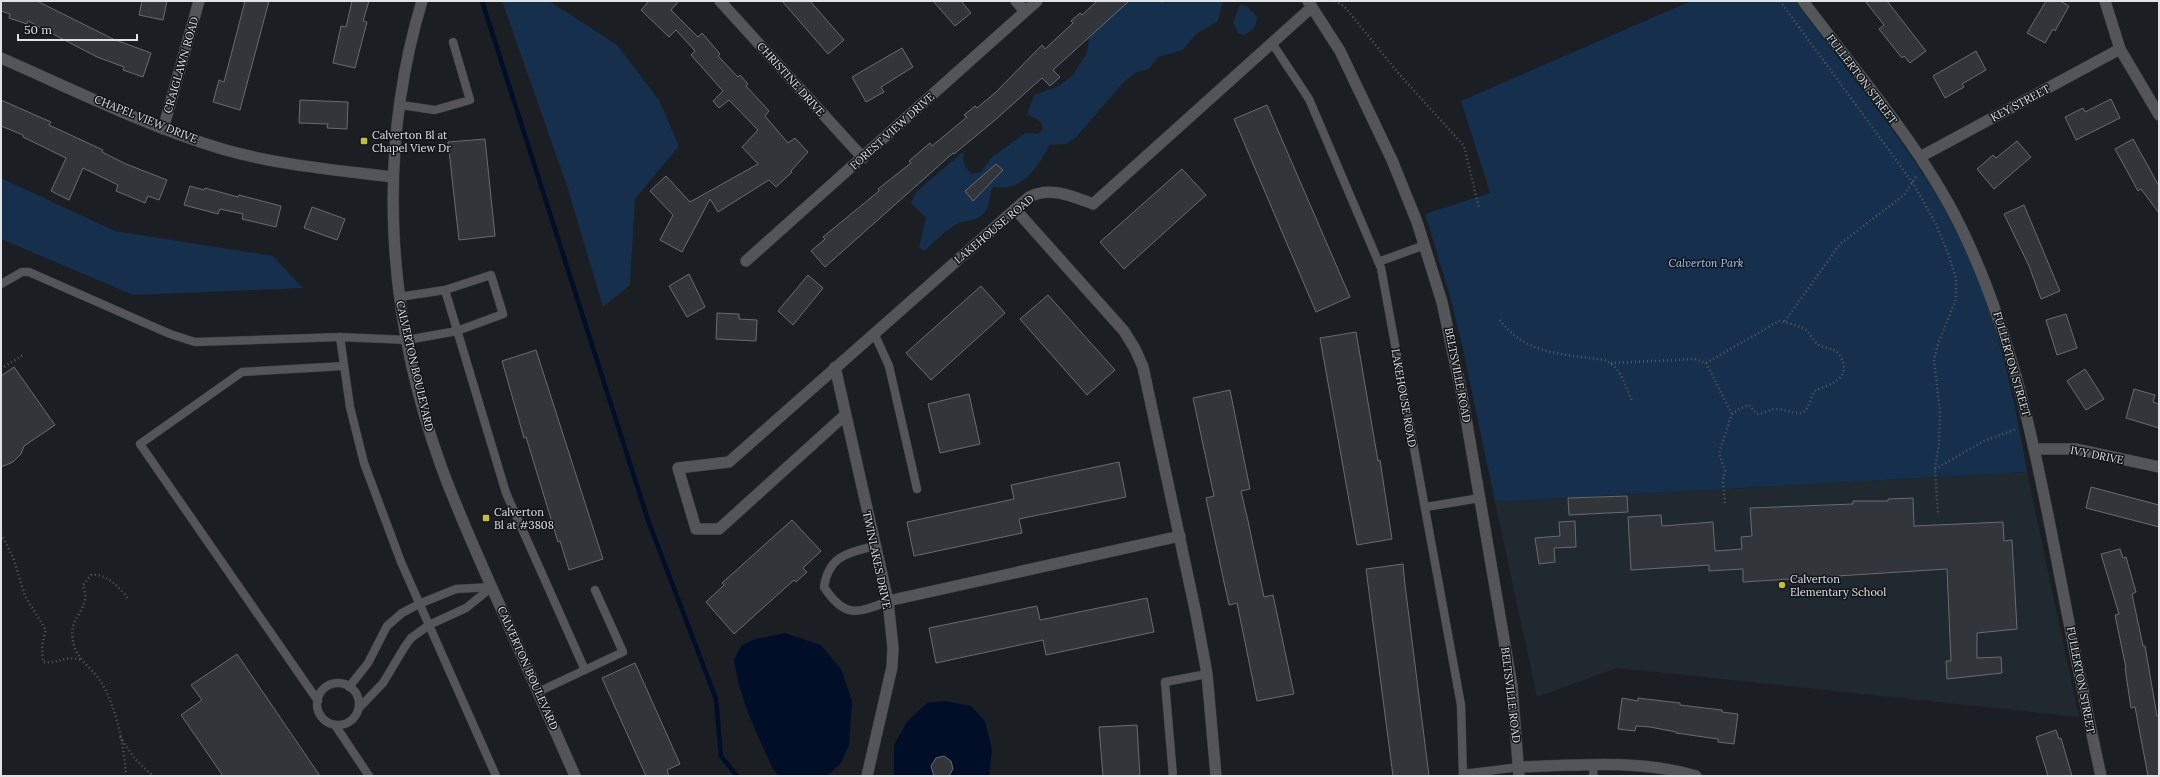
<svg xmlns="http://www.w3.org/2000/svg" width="2160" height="777" font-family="Lora,serif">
  <rect width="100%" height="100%" fill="#1b1e22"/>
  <!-- built -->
  <path fill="#202830" d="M2027,472L2079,717L1617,668L1537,697L1495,502Z"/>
  <!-- green -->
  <path fill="#152f4d" d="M502,1H549L617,45L659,100L679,146L635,199L630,285L603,307L568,189Z
    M1127,1H1162L1166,3L1167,1H1223L1218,21L1196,34L1183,50L1158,57L1149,69L1137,72L1124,82L1076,137L1066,144L1049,145C1042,161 1027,184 1009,187C1004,188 998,187 993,187C988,197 991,205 984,213C978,221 967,220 959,223C946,229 935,242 924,251L919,247L926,218L911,203L916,192L964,151C963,161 963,167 972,174L981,172L991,158L1025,133L1038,134L1043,129C1041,119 1036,119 1027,115L1034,95L1059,86L1072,76L1087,53L1089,38Z
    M1691,1H1795C1840,62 1892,124 1932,188C1986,274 2011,373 2027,472L1495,502L1461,340L1449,293L1425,214L1490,193L1461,101Z
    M1243,5L1247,6L1257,17C1257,26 1251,33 1243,35L1239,34L1233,23L1239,6Z
    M1,178L115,231L273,256L303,288L133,295L1,239Z"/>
  <!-- water -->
  <path fill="#000f27" d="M785,633L821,645L841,669L852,701L849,745L841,763L827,776H779L773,769C757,733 739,699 734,659L742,645L756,639Z
    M945,701L971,706L985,721L992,750L989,776H894V745L907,722L927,703Z"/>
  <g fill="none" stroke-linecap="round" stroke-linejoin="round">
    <!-- stream -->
    <path stroke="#000f27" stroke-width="4.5" d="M482,1L648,520L716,699L721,756L737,776"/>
  </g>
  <!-- building -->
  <path fill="#32353a" stroke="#686c71" d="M1,1H37L113,39L151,53L143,77L123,70L124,67L97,57L28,21L27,24L9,18L10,14L1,11Z
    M142,1H167L163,20L139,15Z
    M245,1H269L240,110L213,102L219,80L224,82Z
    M352,1H369L363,21L367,22L355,68L333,63L341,26L346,27Z
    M649,1H679L671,10L698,37L702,33L720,54L718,56L738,77L740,75L748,84L746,86L769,111L765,116L788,143L795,138L808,152L791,171L792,172L776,187L769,180L718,212L710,199L682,252L660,240L673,215L650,191L666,176L690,202L758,164L742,147L758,130L729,100L719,108L713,101L723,91L691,55L695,51L676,30L669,37L641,10Z
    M782,1H810L844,40L828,54Z
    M933,1H961L971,13L955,26Z
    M1097,1H1129L1053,70L1060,77L1050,86L1042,78L994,121L954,154L953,153L825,267L811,251L825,239L823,237L879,191L878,189L911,163L909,161L930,143L932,146L967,117L964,115L975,106L977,108L996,92L1042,45L1045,49L1073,23L1071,21L1080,13L1082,15Z
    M1865,1H1887L1926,51L1910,63L1904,56L1902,58L1879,29L1884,25Z
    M2046,1H2060L2069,6L2055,31L2053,29L2045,43L2027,33Z
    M902,48L913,67L881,87L884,92L866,102L852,77Z
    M1976,51L1986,70L1962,84L1964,87L1945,98L1933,76Z
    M2111,99L2120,118L2076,140L2065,117L2083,108L2085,112Z
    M1,100L51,122L49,125L103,150L102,152L126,164L167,180L159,200L148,196L145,203L116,191L118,185L83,168L69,200L51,191L66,158L23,137V135L1,126Z
    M300,100L348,102L347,129L327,128L328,124L299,123Z
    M1267,105L1350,297L1316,312L1234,119Z
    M485,139L495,236L459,240L448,142Z
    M2133,139L2159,186V213L2141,189L2138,191L2115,149Z
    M2017,141L2031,157L1994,189L1977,169L1993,155L1996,158Z
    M996,164L1003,170L973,201L965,191Z
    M1182,169L1206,195L1124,269L1100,242Z
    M190,186L204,190L205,188L238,197L239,195L281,206L276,227L242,219L243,214L220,209L218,214L184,205Z
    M2024,205L2060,291L2041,299L2029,266L2004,214Z
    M312,207L345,219L337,240L304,228Z
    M689,274L705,307L687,317L669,286Z
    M808,275L823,288L793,325L778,311Z
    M981,286L1005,313L931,380L906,353Z
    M1048,295L1115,370L1087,395L1020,319Z
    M717,313L739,314V319L757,320L756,341L716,339Z
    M2066,314L2077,348L2057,355L2046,320Z
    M1356,332L1378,461L1380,460L1392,539L1357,545L1320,338Z
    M536,350L603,559L569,570L560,541L558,542L526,437L524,438L502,361Z
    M14,367L55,425L24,446L21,454L13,462L1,467V376Z
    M2085,369L2104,399L2086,410L2067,381Z
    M2134,389L2155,395L2153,402L2159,404V428L2126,418Z
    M1230,390L1250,489L1241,491L1248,521L1264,597L1273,595L1294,694L1257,701L1237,603L1229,605L1222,573L1206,498L1214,496L1193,398Z
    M969,394L980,444L940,453L928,404Z
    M1119,462L1126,497L1019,519L1022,533L914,556L907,522L1014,499L1011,485Z
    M2091,487L2159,505V527L2086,508Z
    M1627,496L1628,512L1569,515L1568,498Z
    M1913,498L1914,526L2003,522L2004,541L2012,540L2017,629L1977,633V658L2001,657L2002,673L1947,679L1946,661H1951L1947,569L1743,582V569L1709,571V565L1631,570L1628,517L1661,515L1662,526L1713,522L1715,551L1742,549L1741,537L1752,536L1750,508L1853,504V501H1888V499Z
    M792,520L821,551L803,568L807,572L796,582L794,580L734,634L706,602L724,585L722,583Z
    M1575,521L1576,547L1554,548L1555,562L1539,564L1535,538L1560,536L1559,522Z
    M2120,549L2123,558L2126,557L2136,592L2132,594L2143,646H2145L2157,716H2159V776H2148L2135,707L2131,708L2125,668H2126L2115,615L2119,614L2101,554Z
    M1403,564L1405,585L1429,776H1393L1366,569Z
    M1147,598L1154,632L1046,655L1043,640L936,663L929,628L1037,606L1040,620Z
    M237,654L320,776H223L181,715L202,700L191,685Z
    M635,663L680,764L667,770L669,776H646L602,678Z
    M1622,698L1638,701V698L1680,703V705L1722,710V712L1738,714L1734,744L1718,742V739L1676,733V732L1650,727L1636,726L1635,731L1618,729Z
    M1137,725L1140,776H1103L1099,727Z
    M2056,730L2059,739L2061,738L2072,776H2048L2036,737Z
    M944,756L951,761L953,769L949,776H934L931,766L936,758Z"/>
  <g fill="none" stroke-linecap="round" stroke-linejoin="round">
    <defs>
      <path id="service" d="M1272,43L1309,99L1381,268L1461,705L1463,776
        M401,105L435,110L470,100L453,42
        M1378,262L1425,245
        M1,284L22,272H29L170,334L195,342L340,337L407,340L457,331L503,314L491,275L445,290
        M399,297L445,290L506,493L585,670
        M874,333L889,366L917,489
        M340,337L350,407L364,463L401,562L496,776
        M1426,507L1480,498
        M875,546C848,553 829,555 824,587C844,618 857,614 888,601
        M317 704a21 21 0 1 1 42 0a21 21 0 1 1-42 0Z
        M349,687L368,663L387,626L402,613L419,604L456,589L492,587
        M538,692L623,652L595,590
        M318,701L140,444L242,372L344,366
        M359,708L383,683L404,648L411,638L429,625L466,608L492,587
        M335,725L369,776
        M1463,774L1520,767
        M1173,776L1165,682L1207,674
        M1593,776L1594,765"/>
      <path id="minor" d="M720,1L863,158
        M1016,1L1025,11
        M1308,1L1340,51L1392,160L1417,222L1442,302L1462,395L1512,686L1519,776
        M1803,1C1859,76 1927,153 1966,238C2013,339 2035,447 2056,556C2070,629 2085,703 2101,776
        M2105,1L2120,49L2159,115
        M1,58C74,90 146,126 222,149C277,165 336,170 392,177
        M163,129L199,1
        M1920,157L2120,49
        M1015,209L1124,331L1135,349L1143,367L1196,614L1207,674L1216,776
        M746,261L1037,1
        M835,367L888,601L893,648L892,667L867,776
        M845,415L719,529H696L678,468L729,462L1029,197C1050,186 1072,196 1093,204L1312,7
        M2035,449H2076L2159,467
        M888,601L1180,536
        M1520,767C1579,765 1639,759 1696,776"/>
      <path id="tertiary" d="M422,1C376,154 387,316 441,466C457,510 477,554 496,597C522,657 549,716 575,776"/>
    </defs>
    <!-- service casing -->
    <use href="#service" stroke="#373a3d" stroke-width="9"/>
    <!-- minor casing -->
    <use href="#minor" stroke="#373a3d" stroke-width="12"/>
    <!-- tertiary casing -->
    <use href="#tertiary" stroke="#373a3d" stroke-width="12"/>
    <!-- path -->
    <path stroke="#585b5e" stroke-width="2.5" stroke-dasharray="1 3" stroke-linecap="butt" d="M1335,1L1344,6L1399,74L1464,146L1479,208
      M1780,1L1913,183L1936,224L1949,256L1956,279V299L1938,344L1934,360L1940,411L1939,443L1935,469L1938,513
      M1500,320C1525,355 1564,354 1604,360C1621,366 1625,386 1632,401
      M1785,321L1840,244L1904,195L1917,175
      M1611,363L1695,359L1706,363L1779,321C1783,321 1804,327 1807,331C1811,335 1814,342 1819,345C1824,348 1829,348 1834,350C1838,352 1842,358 1843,362C1848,381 1828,385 1814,391C1803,420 1805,414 1778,409C1771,408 1766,414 1757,414L1749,405L1741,408L1732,414L1719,453L1725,471L1723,481L1725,505
      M1706,363L1732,414
      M1,369L23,355
      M1935,469L1984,441L2016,429
      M1,534L13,557L25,596L46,630L42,645L43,662C60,664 62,655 82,660
      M120,737L135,759L153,776
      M126,776C124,746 117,708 101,682C94,670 78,660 74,646C68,620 79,621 85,600C86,596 84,590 83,585L91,575C107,573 120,588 129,600"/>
    <!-- service -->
    <use href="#service" stroke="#545558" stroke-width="8"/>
    <!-- minor -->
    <use href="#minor" stroke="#545558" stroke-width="11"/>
    <!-- tertiary -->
    <use href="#tertiary" stroke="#545558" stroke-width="11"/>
  </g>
  <!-- markers -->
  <g fill="#c8bb3b" stroke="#121519" stroke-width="1.5">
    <rect x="360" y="137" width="8" height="8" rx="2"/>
    <rect x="482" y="514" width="8" height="8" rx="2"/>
    <circle cx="1782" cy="585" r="4"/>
  </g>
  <g text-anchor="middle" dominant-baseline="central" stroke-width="3" stroke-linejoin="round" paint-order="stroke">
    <!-- street labels -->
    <g font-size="11" fill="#e0e3e5" stroke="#121519">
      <text transform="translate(181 65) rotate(-74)">CRAIGLAWN ROAD</text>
      <text transform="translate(791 79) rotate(48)">CHRISTINE DRIVE</text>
      <text transform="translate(1862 79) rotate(53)">FULLERTON STREET</text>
      <text transform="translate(2020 103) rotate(-28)">KEY STREET</text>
      <text transform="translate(146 119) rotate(22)">CHAPEL VIEW DRIVE</text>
      <text transform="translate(892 131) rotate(-42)">FOREST VIEW DRIVE</text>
      <text transform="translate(994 229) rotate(-40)">LAKEHOUSE ROAD</text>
      <text transform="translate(2012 364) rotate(74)">FULLERTON STREET</text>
      <text transform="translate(415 366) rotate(77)">CALVERTON BOULEVARD</text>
      <text transform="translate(1458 375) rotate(79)">BELTSVILLE ROAD</text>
      <text transform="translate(1404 398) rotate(80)">LAKEHOUSE ROAD</text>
      <text transform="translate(2097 455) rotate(11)">IVY DRIVE</text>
      <text transform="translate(877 560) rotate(78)">TWINLAKES DRIVE</text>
      <text transform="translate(528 668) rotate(66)">CALVERTON BOULEVARD</text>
      <text transform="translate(2081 680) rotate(79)">FULLERTON STREET</text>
      <text transform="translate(1511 695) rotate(83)">BELTSVILLE ROAD</text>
    </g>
    <!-- poi labels -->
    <g font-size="11" fill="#e0e3e5" stroke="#121519" text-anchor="start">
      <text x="372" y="135">Calverton Bl at<tspan x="372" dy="13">Chapel View Dr</tspan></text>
      <text x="494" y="512">Calverton<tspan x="494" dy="13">Bl at #3808</tspan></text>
      <text x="1790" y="579">Calverton<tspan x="1790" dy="13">Elementary School</tspan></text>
    </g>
    <!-- park labels -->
    <g font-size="11" font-style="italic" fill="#a3c9f6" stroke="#121519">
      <text x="1706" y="263">Calverton Park</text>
    </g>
  </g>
  <!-- border -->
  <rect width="2160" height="777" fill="none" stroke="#e0e3e5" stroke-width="4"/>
  <!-- scale -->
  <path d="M18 34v6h119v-6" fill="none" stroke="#e0e3e5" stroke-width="2"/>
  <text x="24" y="34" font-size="12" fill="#e0e3e5" stroke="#121519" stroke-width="3" paint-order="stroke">50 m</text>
</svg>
